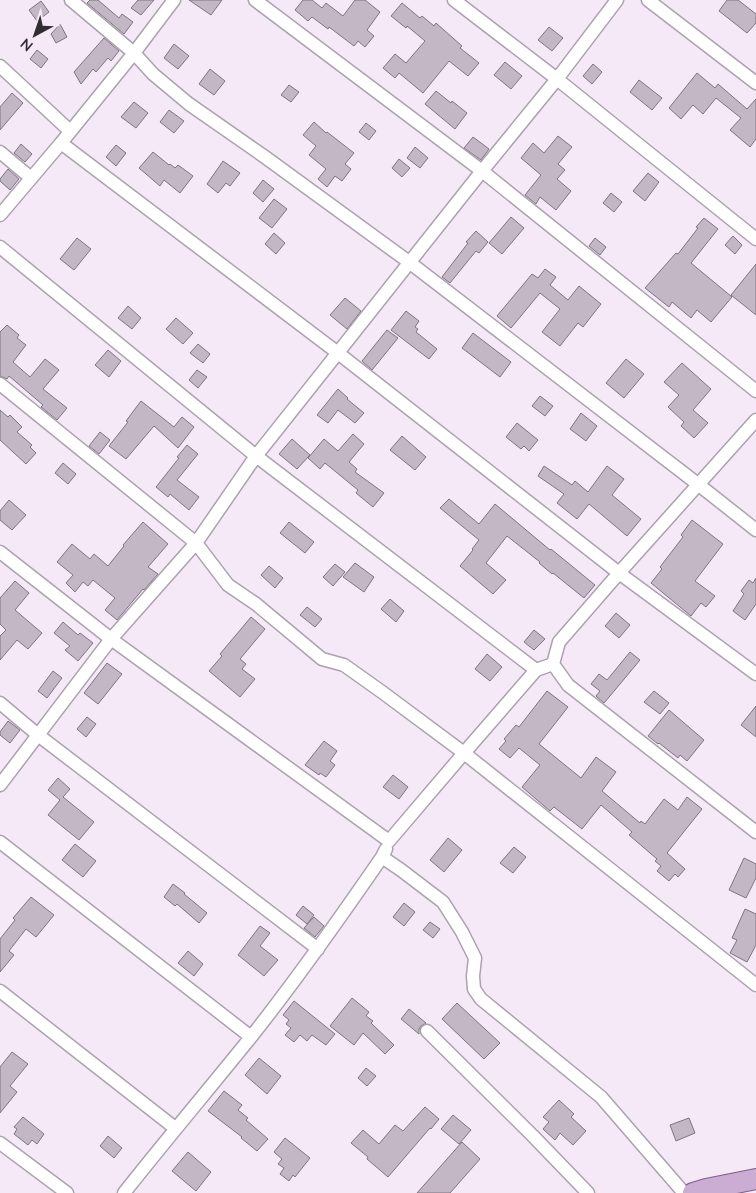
<svg xmlns="http://www.w3.org/2000/svg" width="756" height="1193" font-family="Lato,sans-serif">
  <rect width="100%" height="100%" fill="#f5e9f8"/>
  <!-- building -->
  <path fill="#c3b7c5" stroke="#7f7481" d="M90,0H98L119,18L122,14L133,22L124,34L87,3Z
    M138,0H154L141,15L131,8Z
    M189,0H222L211,15Z
    M303,0H312L322,8L326,3L343,16L355,0H365L380,12L367,30L374,36L365,47L358,41L354,46L329,27L328,29L312,17L308,21L295,10Z
    M727,0H738L756,14V23L747,33L719,11Z
    M41,1L49,12L37,21L29,10Z
    M402,3L420,18L422,16L434,26L436,23L462,46L460,48L479,63L468,76L449,61L423,93L399,73L395,78L383,68L395,54L406,63L425,41L407,26L406,28L391,16Z
    M60,24L67,37L56,43L51,34Z
    M549,27L563,38L552,51L538,40Z
    M104,38L119,51L111,61L108,58L96,72L93,69L81,84L74,72Z
    M174,44L189,56L178,69L164,58Z
    M37,50L48,59L41,68L30,59Z
    M505,62L522,76L511,89L494,75Z
    M593,64L602,72L592,84L583,76Z
    M210,69L225,81L214,95L199,84Z
    M697,73L715,88L718,84L747,109L756,99V139L750,147L730,130L741,118L716,98L703,114L693,105L681,119L669,108Z
    M639,80L662,98L652,110L630,92Z
    M289,85L299,92L291,102L281,95Z
    M436,91L451,103L452,101L467,113L455,129L425,104Z
    M12,93L23,103L0,130V107Z
    M134,102L148,113L136,128L121,117Z
    M169,110L184,121L174,133L160,122Z
    M314,122L326,133L327,132L354,153L345,164L351,169L342,181L335,176L327,187L318,179L326,169L309,155L316,146L303,135Z
    M366,123L376,131L369,140L359,132Z
    M558,136L572,147L558,164L565,170L557,179L571,191L556,210L540,197L536,204L525,195L541,175L521,158L533,143L544,153Z
    M473,137L489,149L481,160L464,148Z
    M21,144L32,154L25,162L14,153Z
    M116,145L126,153L116,166L106,157Z
    M415,147L428,158L420,168L407,158Z
    M153,152L169,165L170,164L175,168L178,165L193,176L180,193L164,180L160,186L139,168Z
    M399,159L410,168L402,177L392,168Z
    M223,161L240,173L230,186L226,183L218,193L207,184Z
    M8,169L19,179L10,190L0,181V179Z
    M648,173L659,182L645,201L633,191Z
    M263,180L274,189L263,202L253,193Z
    M611,193L622,202L614,212L603,203Z
    M274,199L287,209L272,228L259,218Z
    M511,217L524,228L502,254L489,243Z
    M704,218L718,229L691,263L732,297L711,322L697,310L691,318L672,302L669,307L645,288L676,253L678,254L698,228L696,227Z
    M476,231L488,242L479,253L476,251L450,283L442,277L468,243L466,242Z
    M274,233L285,243L276,254L265,244Z
    M733,236L742,245L735,254L725,245Z
    M77,238L91,249L74,270L60,259Z
    M595,238L606,247L600,255L589,246Z
    M756,264V315L731,295Z
    M545,269L556,277L550,285L568,300L579,286L601,304L583,327L578,323L560,346L542,332L560,309L540,293L511,328L497,316L532,274L538,278Z
    M345,298L361,311L347,329L330,315Z
    M128,306L141,318L132,329L118,318Z
    M406,311L419,321L415,327L418,329L416,332L437,349L429,359L391,330Z
    M176,318L193,333L183,344L166,329Z
    M7,325L19,335L17,338L26,345L13,362L30,377L45,359L59,370L43,389L67,408L57,420L41,407L43,405L9,376L7,379L0,376V332Z
    M387,330L398,338L372,370L362,361Z
    M473,333L511,362L500,377L462,348Z
    M198,344L210,354L203,363L190,353Z
    M108,350L121,361L109,377L95,365Z
    M626,359L644,374L624,398L606,383Z
    M682,363L711,389L693,410L708,423L694,438L681,426L684,422L668,407L679,395L664,382Z
    M197,370L207,377L198,388L189,380Z
    M338,389L348,398L347,399L364,413L355,423L338,410L328,423L317,415Z
    M540,396L553,406L545,416L532,406Z
    M141,401L174,427L182,417L194,427L178,448L154,426L126,459L109,446L128,422L126,421Z
    M0,410L8,417L10,415L22,427L17,432L32,445L30,447L36,453L26,464L0,440Z
    M581,413L597,426L586,441L570,429Z
    M517,423L538,440L529,451L524,446L521,449L506,437Z
    M100,432L110,440L99,454L89,446Z
    M353,434L364,444L349,462L357,469L355,472L384,493L373,507L356,493L358,490L325,463L320,469L308,458L324,439L338,451Z
    M402,436L426,457L415,470L390,450Z
    M292,439L310,455L297,469L279,454Z
    M187,445L198,454L177,480L199,497L189,510L170,494L168,497L156,487L179,458L177,457Z
    M63,463L76,474L68,484L55,473Z
    M544,466L572,485L575,481L588,492L607,466L624,479L612,495L641,519L627,536L589,504L577,519L557,503L564,494L538,476Z
    M449,499L479,524L495,504L550,550L551,549L595,585L584,598L553,573L552,574L539,563L540,562L507,536L486,563L506,580L493,594L460,566L473,550L472,549L479,540L440,508Z
    M9,500L26,515L12,530L0,520V511Z
    M692,520L723,544L695,581L715,596L706,607L701,603L691,616L651,583L662,569L660,567L683,537L681,535Z
    M143,522L168,544L148,567L158,574L144,590L143,589L117,620L105,610L115,598L93,580L88,586L83,582L75,592L66,583L73,575L57,562L72,544L90,559L94,554L108,566L124,546L123,545Z
    M289,522L314,542L305,553L280,533Z
    M355,563L374,577L364,592L343,577Z
    M335,564L345,572L333,586L323,577Z
    M269,566L283,578L275,588L261,575Z
    M756,578V604L745,620L733,611L744,594L741,591L749,580L753,583Z
    M15,581L29,593L15,610L42,633L28,649L17,640L0,660V636L6,630L0,624V598Z
    M390,599L404,611L396,622L381,609Z
    M307,607L322,619L315,627L300,615Z
    M616,613L630,625L619,638L605,626Z
    M251,617L265,629L240,659L246,664L242,669L255,679L240,697L209,671L222,656L220,654Z
    M63,622L78,635L80,633L93,643L78,661L65,650L70,646L54,633Z
    M534,630L545,639L534,650L524,642Z
    M630,652L640,660L615,690L604,703L596,696L600,691L591,684L599,674L607,680Z
    M487,654L502,667L490,681L475,669Z
    M107,663L122,674L98,704L84,693Z
    M53,671L62,678L47,698L38,691Z
    M547,691L568,707L539,744L581,778L596,757L616,772L602,791L640,823L641,821L645,824L664,799L678,810L687,797L702,809L667,853L685,869L678,877L675,874L669,881L657,871L661,866L655,861L657,859L629,835L632,832L601,805L582,829L554,807L550,811L522,787L540,765L519,748L510,758L499,749L506,741L504,739L516,725L519,727Z
    M654,691L669,703L660,714L644,702Z
    M756,706V737L741,725Z
    M669,710L704,740L687,761L680,755L678,758L659,743L658,744L648,736Z
    M87,717L96,724L86,737L77,729Z
    M8,721L20,730L10,743L0,735V732Z
    M324,741L337,751L330,761L335,765L326,777L320,773L319,775L305,765Z
    M393,775L408,787L399,799L383,787Z
    M58,778L70,789L63,797L94,822L79,840L48,815L60,800L48,790Z
    M448,838L462,850L444,872L430,860Z
    M75,844L96,861L83,877L62,860Z
    M514,847L526,857L513,873L500,863Z
    M744,858L756,864V878L746,898L729,890Z
    M173,884L185,893L184,894L207,913L199,923L177,904L175,906L164,897Z
    M31,897L54,915L36,937L26,929L9,951L14,955L0,972V939L15,920L13,918Z
    M404,903L415,912L404,926L393,917Z
    M303,906L314,915L307,924L296,915Z
    M745,909L756,914V945L747,962L730,953L737,940L732,938Z
    M314,917L324,926L315,937L304,928Z
    M430,922L440,929L433,938L423,930Z
    M260,926L270,933L260,946L278,960L264,976L238,955Z
    M188,951L203,964L194,976L178,963Z
    M352,998L369,1012L366,1016L373,1021L371,1023L394,1045L385,1054L363,1033L354,1045L330,1026Z
    M294,1001L335,1034L326,1045L312,1035L307,1041L300,1035L294,1042L285,1035L291,1028L286,1024L289,1020L283,1015Z
    M457,1003L500,1043L484,1059L442,1019Z
    M409,1009L426,1023L421,1026L419,1029V1034L401,1019Z
    M12,1052L28,1064L10,1086L17,1092L0,1113V1067Z
    M259,1058L281,1076L267,1094L245,1075Z
    M366,1068L376,1076L367,1086L358,1078Z
    M224,1091L242,1105L238,1110L248,1118L246,1120L268,1139L257,1151L241,1138L242,1137L208,1111Z
    M559,1100L574,1114L571,1117L586,1131L573,1145L560,1133L555,1140L543,1129L549,1122L543,1117Z
    M425,1107L439,1119L431,1129L430,1128L388,1177L367,1159L368,1157L351,1143L363,1130L379,1144L395,1125L403,1131Z
    M453,1115L471,1130L459,1144L441,1129Z
    M23,1117L44,1134L37,1144L32,1140L28,1145L14,1134L17,1129L14,1127Z
    M689,1118L695,1133L676,1141L670,1125Z
    M108,1136L122,1148L114,1158L100,1146Z
    M285,1138L310,1158L295,1177L293,1175L289,1181L280,1174L284,1168L278,1164L282,1159L274,1152Z
    M462,1142L480,1159L450,1193H417Z
    M188,1152L211,1172L196,1191L172,1171Z"/>
  <g fill="none" stroke-linecap="round" stroke-linejoin="round">
    <defs>
      <path id="street" d="M71,0L134,53L174,0
        M255,0L482,171L756,391
        M454,0L557,79L756,239
        M648,0L756,83
        M0,66L70,131
        M61,143L134,53L153,74L189,104L265,157L409,262L699,485L756,530
        M0,152L31,178
        M0,215L61,143L338,353L619,573L756,674
        M0,247L256,456L536,670L553,664
        M0,384L196,543L228,585L256,604L322,659L344,665L382,692L464,753L536,670
        M756,420L619,573L559,642L553,664L568,685L756,832
        M0,552L111,639L389,841L464,753L756,985
        M0,703L38,735L318,949
        M0,785L111,639L196,543L256,456L482,171L557,79L617,0
        M0,842L251,1037
        M382,857L401,870L443,902L462,932L475,958L473,976L474,989L481,999L601,1097L684,1193
        M0,991L175,1128
        M427,1031L533,1136L588,1193
        M0,1143L67,1193
        M124,1193C166,1140 209,1089 251,1037C297,979 340,918 382,857L386,849"/>
      <path id="primary" d="M693,1193L706,1189L756,1179"/>
    </defs>
    <!-- street casing -->
    <use href="#street" stroke="#aca1af" stroke-width="15"/>
    <!-- primary casing -->
    <use href="#primary" stroke="#7e5b87" stroke-width="22"/>
    <!-- street -->
    <use href="#street" stroke="#fff" stroke-width="12"/>
    <!-- primary -->
    <use href="#primary" stroke="#cbacd3" stroke-width="20"/>
  </g>
  <!-- north arrow -->
  <g transform="translate(35 35) rotate(220)" stroke="#f5e9f8" stroke-width="4" paint-order="stroke">
  <path d="M0-4L9 19L0 12L-9 19Z" fill="#312c32"/>
  <text y="-8" font-size="14" font-weight="bold" text-anchor="middle" fill="#312c32">N</text>
  </g>
</svg>
